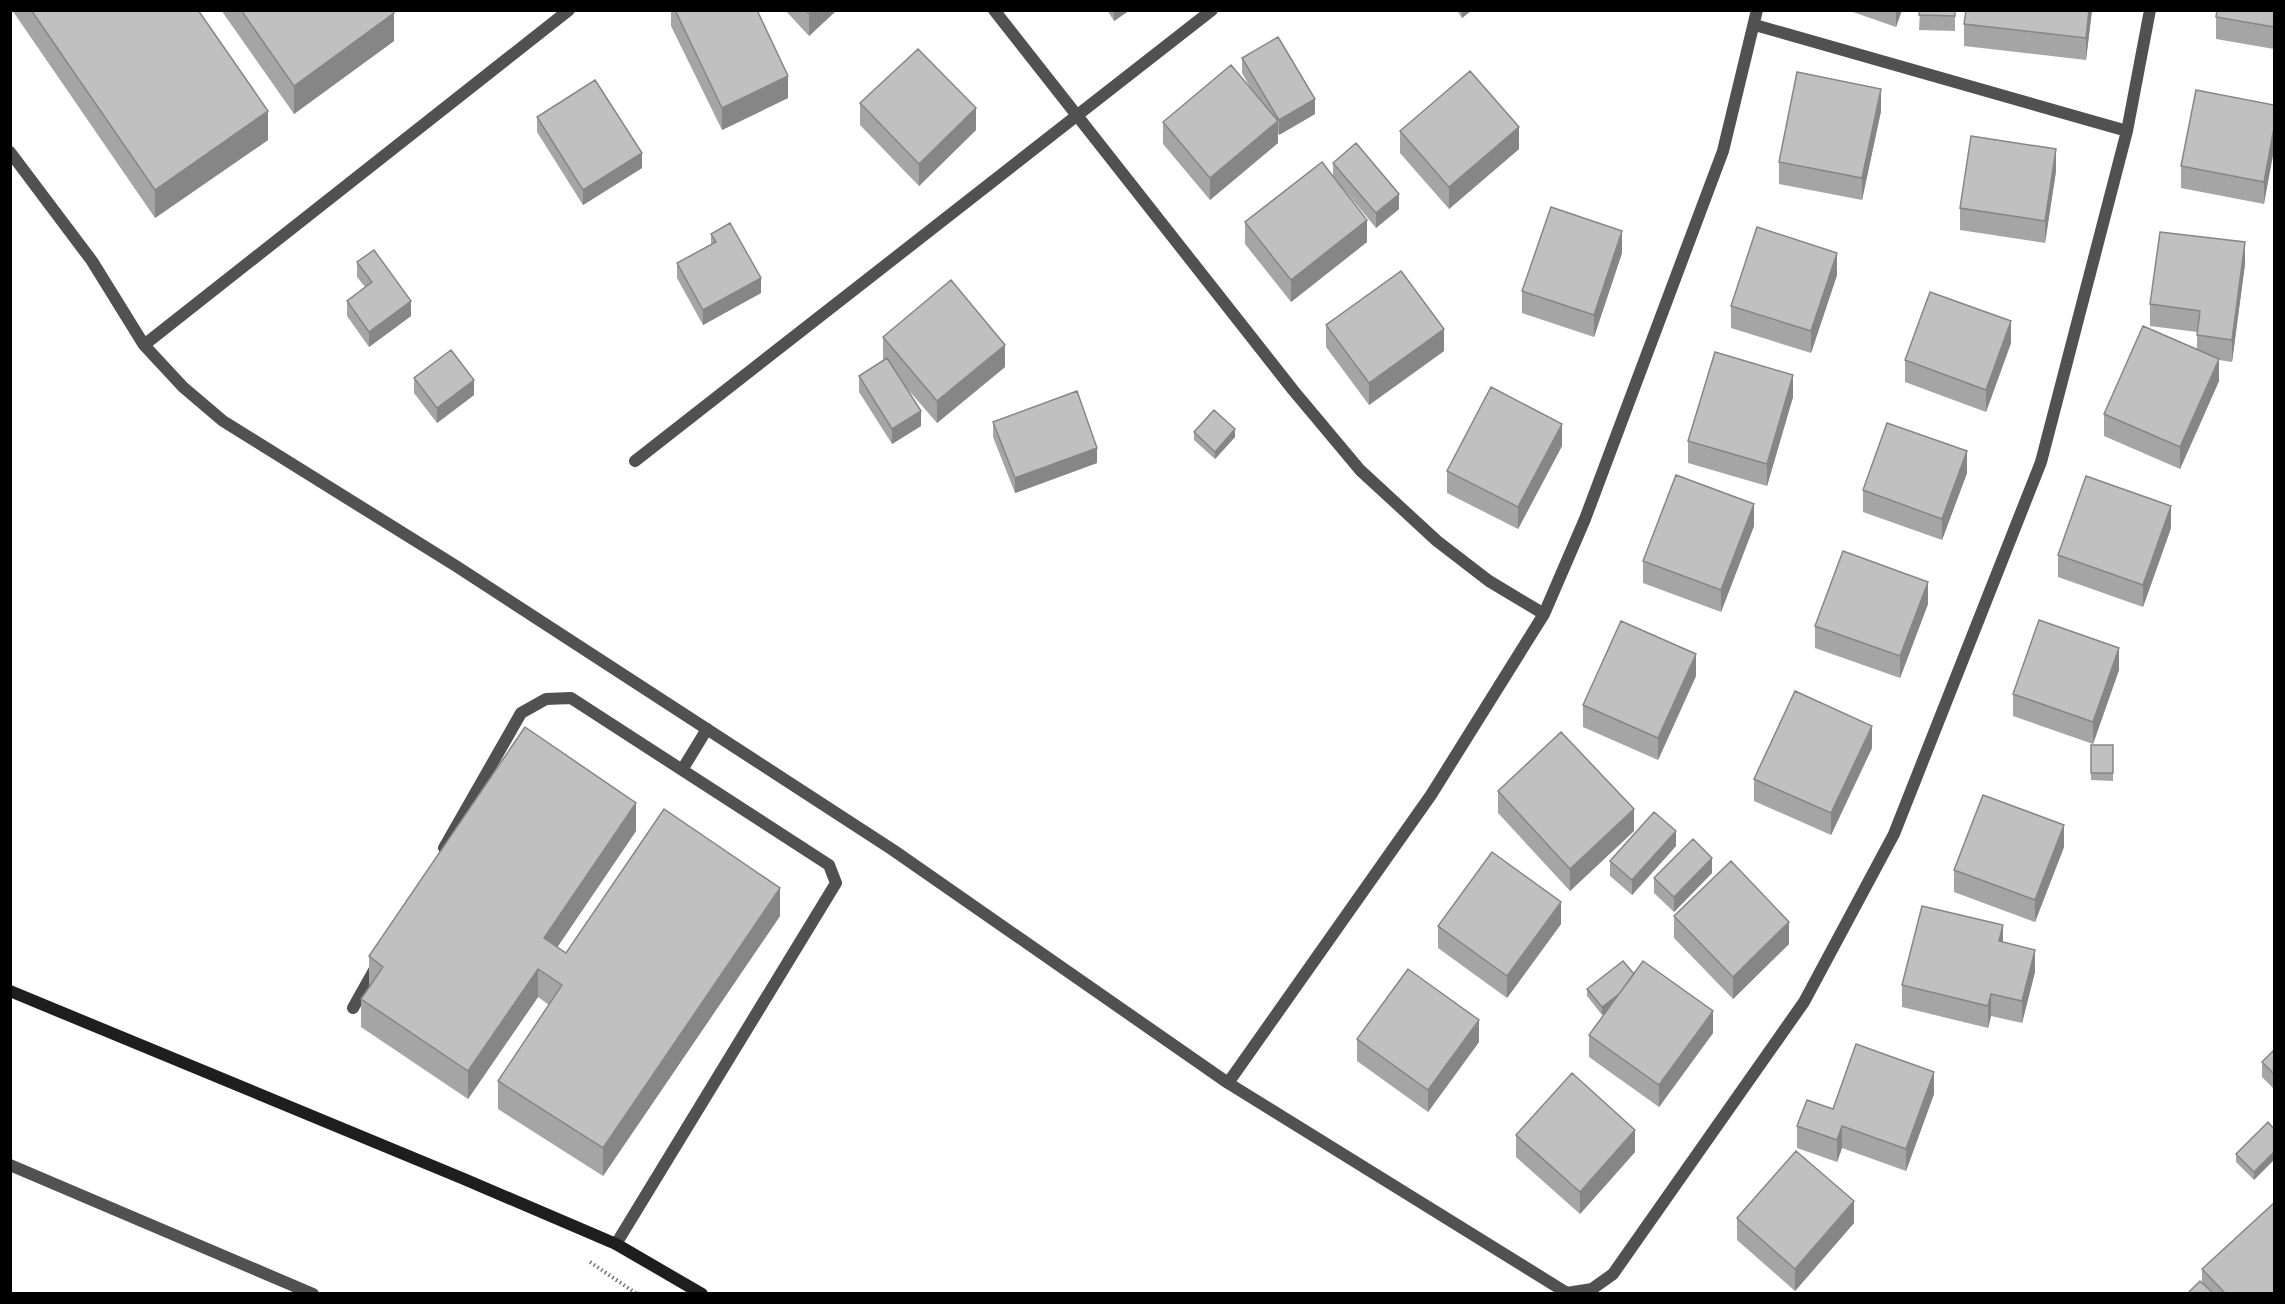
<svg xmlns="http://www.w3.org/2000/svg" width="2285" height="1304" font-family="'Space Grotesk',sans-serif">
  <rect width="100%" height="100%" fill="#fff"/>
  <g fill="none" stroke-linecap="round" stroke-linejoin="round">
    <!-- path -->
    <path stroke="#737373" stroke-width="4" stroke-dasharray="1.5 3" stroke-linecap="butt" d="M590,1262L637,1294"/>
    <!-- lane -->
    <path stroke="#515151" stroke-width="12" d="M682,770L707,729
      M444,848L521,713L546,699L571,698L829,865L836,883L616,1244
      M353,1008L376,967"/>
    <!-- street -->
    <path stroke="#515151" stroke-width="12" d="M994,10L1293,390L1360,470L1437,541L1489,581L1544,614
      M1755,25L2127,131
      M10,152L92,261L144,345L183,387L223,421L456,566L893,850L1228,1083L1567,1293L1592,1289L1613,1274L1804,1002L1894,834L2041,462L2127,131L2150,10
      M144,345L569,10
      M635,461L1212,10
      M1228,1083L1431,795L1544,614L1585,519L1723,151L1757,10
      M10,1165L313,1294"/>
    <!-- secondary -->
    <path stroke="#1e1e1e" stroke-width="12" d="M10,991L464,1179L616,1244L702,1294"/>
  </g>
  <!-- wall -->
  <path fill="#a5a5a5" d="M12,10H198L268,140L155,218Z
    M221,10H392L394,41L294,114Z
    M671,10H757L788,98L722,130L671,26Z
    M785,10H837L809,36Z
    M1107,10H1130L1114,21Z
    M1457,10H1472L1462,18Z
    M1847,10H1902L1896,27Z
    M1920,10H1955V31L1919,30Z
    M1966,10H2092L2086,60L1964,46V24Z
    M2274,10V49L2216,39V17Z
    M1242,58L1315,114L1279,135L1278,133V143L1210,200L1163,144V122L1251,89L1242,73Z
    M860,103L976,130L919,186L860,125Z
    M2274,105L2264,204L2181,188V166Z
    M1881,111L1862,200L1779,184V162Z
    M537,117L642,168L583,205L537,132Z
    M1400,131L1519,149L1449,209L1400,153Z
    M2274,156V176H2273V161Z
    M1333,163L1399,209L1376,228L1342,187L1367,242L1291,302L1245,244V222L1333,177Z
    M2056,171L2045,243L1960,230V208Z
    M711,234L761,293L703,325L677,278V263L711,244Z
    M1622,253L1594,337L1522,313V291Z
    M357,262L411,316L369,347L347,316V301L365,287L357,277Z
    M2245,264L2232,362L2219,360V381L2180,469L2104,436V414L2197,350V332L2150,326V304Z
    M1837,275L1811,353L1731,328V306Z
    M1326,325L1444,351L1369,405L1326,347Z
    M883,337L1005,367L937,423L904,385L921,426L892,444L859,392V376L884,361L883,359Z
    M2011,343L1986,412L1905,382V360Z
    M414,378L474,395L437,423L414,393Z
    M1793,397L1767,486L1688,463V441Z
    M993,422L1097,463L1015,493L993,437Z
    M1194,432L1235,437L1215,459L1194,440Z
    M1562,446L1518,529L1447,493V471Z
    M1967,473L1942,540L1863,512V490Z
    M1754,526L1721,612L1643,583V561Z
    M2171,528L2143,607L2058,577V555Z
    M1928,604L1900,678L1815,648V626Z
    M2119,670L2093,744L2013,716V694Z
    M1696,676L1658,760L1583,727V705Z
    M2113,745V781L2091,780V773Z
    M1872,748L1831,835L1754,801V779Z
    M1498,791L1634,831L1570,891L1498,813Z
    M636,831L557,947L566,953L780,916L603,1176L498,1109V1081L549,1005L538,997L468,1099L361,1027V999L370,986L369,985V956Z
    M1676,846L1632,895L1610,876V861Z
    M2064,847L2035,922L1954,892V870Z
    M1712,873L1674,912L1654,893V878Z
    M1674,916L1789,944L1733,999L1674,938Z
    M1561,924L1507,998L1438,948V926Z
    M2003,942L2035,972L2022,1023L1991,1016L1988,1028L1902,1007V985Z
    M1634,974L1713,1033L1659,1107L1589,1057V1035L1606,1012L1602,1015L1587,996V989Z
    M1357,1039L1479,1042L1428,1112L1357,1061Z
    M2274,1050V1089L2262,1077V1062Z
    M1934,1094L1906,1171L1842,1148L1837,1162L1797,1148V1126L1833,1109Z
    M2268,1122L2254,1180L2236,1162V1154Z
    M1516,1135L1635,1152L1580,1214L1516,1157Z
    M1737,1218L1854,1223L1795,1291L1737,1240Z
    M2202,1269L2274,1293H2188L2202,1283Z"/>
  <!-- shaded-wall -->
  <path fill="#868686" d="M813,10H837L809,36V14Z
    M1114,10H1130L1114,21Z
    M1462,10H1472L1462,18Z
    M1896,10H1902L1896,27Z
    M2089,10H2092L2086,60V38Z
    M394,13V41L294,114V86Z
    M788,76V98L722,130V108Z
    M1881,89V111L1862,200V178Z
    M1315,99V114L1279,135V120Z
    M976,108V130L919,186V164Z
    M268,111V140L155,218V190Z
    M1278,121V143L1210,200V178Z
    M1519,127V149L1449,209V187Z
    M2274,128V150L2264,204V182Z
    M2056,149V171L2045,243V221Z
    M642,153V168L583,205V190Z
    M1399,194V209L1376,228V213Z
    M1367,220V242L1291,302V280Z
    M1622,231V253L1594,337V315Z
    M2245,242V264L2232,362V340Z
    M1837,253V275L1811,353V331Z
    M761,278V293L703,325V310Z
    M411,301V316L369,347V332Z
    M2011,321V343L1986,412V390Z
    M1444,329V351L1369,405V383Z
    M1005,345V367L937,423V401Z
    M2219,359V381L2180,469V447Z
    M1793,375V397L1767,486V464Z
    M474,380V395L437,423V408Z
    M921,411V426L892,444V429Z
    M1562,424V446L1518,529V507Z
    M1235,429V437L1215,459V452Z
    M1097,448V463L1015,493V478Z
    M1967,451V473L1942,540V519Z
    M1754,504V526L1721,612V590Z
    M2171,506V528L2143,607V585Z
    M1928,582V604L1900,678V656Z
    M2119,648V670L2093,744V722Z
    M1696,654V676L1658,760V738Z
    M1872,726V748L1831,835V813Z
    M636,803V831L544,967V938Z
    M1634,809V831L1570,891V869Z
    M2064,825V847L2035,922V900Z
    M1676,831V846L1632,895V880Z
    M1712,858V873L1674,912V897Z
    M780,888V916L603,1176V1148Z
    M1561,902V924L1507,998V976Z
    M1789,922V944L1733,999V977Z
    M2003,925V947L1999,941Z
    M2035,950V972L2022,1023V1001Z
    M538,969V997L468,1099V1071Z
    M1638,979V987L1602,1015V1007Z
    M1991,994V1016L1988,1028V1006Z
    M1713,1011V1033L1659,1107V1085Z
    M1479,1020V1042L1428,1112V1090Z
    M1934,1072V1094L1906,1171V1149Z
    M1842,1126V1148L1837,1162V1140Z
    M1635,1130V1152L1580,1214V1192Z
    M2274,1152V1160L2254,1180V1172Z
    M1854,1201V1223L1795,1291V1269Z"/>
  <!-- building -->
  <path fill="#c0c0c0" stroke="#868686" stroke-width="1.5" d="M31,10H198L268,111L155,190Z
    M241,10H392L394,13L294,86Z
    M675,10H757L788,76L722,108Z
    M805,10H813L809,14Z
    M1920,10H1955V16L1919,15Z
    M1966,10H2089L2086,38L1964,24Z
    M2217,10H2274V27L2216,17Z
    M1278,37L1315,99L1279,120L1242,58Z
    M918,49L976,108L919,164L860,103Z
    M1231,65L1278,121L1210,178L1163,122Z
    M1470,71L1519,127L1449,187L1400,131Z
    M1797,72L1881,89L1862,178L1779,162Z
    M595,80L642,153L583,190L537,117Z
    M2196,90L2274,105V128L2264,182L2181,166Z
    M1971,136L2056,149L2045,221L1960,208Z
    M1356,143L1399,194L1376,213L1333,163Z
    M1322,162L1367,220L1291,280L1245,222Z
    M1551,207L1622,231L1594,315L1522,291Z
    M730,223L761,278L703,310L677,263L716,242L711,234Z
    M1757,227L1837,253L1811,331L1731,306Z
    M2160,232L2245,242L2232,340L2197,335L2200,311L2150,304Z
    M374,250L411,301L369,332L347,301L372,282L357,262Z
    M1401,271L1444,329L1369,383L1326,325Z
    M951,280L1005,345L937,401L883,337Z
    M1930,292L2011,321L1986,390L1905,360Z
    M2143,326L2219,359L2180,447L2104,414Z
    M451,350L474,380L437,408L414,378Z
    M1715,352L1793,375L1767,464L1688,441Z
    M887,358L921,411L892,429L859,376Z
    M1491,387L1562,424L1518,507L1447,471Z
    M1077,391L1097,448L1015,478L993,422Z
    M1214,410L1235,429L1215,452L1194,432Z
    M1887,423L1967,451L1942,519L1863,490Z
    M1676,475L1754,504L1721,590L1643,561Z
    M2086,476L2171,506L2143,585L2058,555Z
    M1843,551L1928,582L1900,656L1815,626Z
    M2039,620L2119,648L2093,722L2013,694Z
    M1621,621L1696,654L1658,738L1583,705Z
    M1795,691L1872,726L1831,813L1754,779Z
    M525,727L636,803L544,938L566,953L664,809L780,888L603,1148L498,1081L562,985L538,969L468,1071L361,999L383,967L369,956Z
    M1561,732L1634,809L1570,869L1498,791Z
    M2091,745H2113V773H2091Z
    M1983,795L2064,825L2035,900L1954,870Z
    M1654,812L1676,831L1632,880L1610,861Z
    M1693,839L1712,858L1674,897L1654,878Z
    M1492,852L1561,902L1507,976L1438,926Z
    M1731,861L1789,922L1733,977L1674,916Z
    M1922,906L2003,925L1999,941L2035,950L2022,1001L1991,994L1988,1006L1902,985Z
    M1623,961L1634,974L1619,994L1602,1007L1587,989Z
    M1643,961L1713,1011L1659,1085L1589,1035Z
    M1408,969L1479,1020L1428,1090L1357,1039Z
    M1856,1044L1934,1072L1906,1149L1842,1126L1837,1140L1797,1126L1807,1100L1833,1109Z
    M2274,1050V1074L2262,1062Z
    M1572,1073L1635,1130L1580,1192L1516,1135Z
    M2268,1122L2274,1129V1152L2254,1172L2236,1154Z
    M1796,1151L1854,1201L1795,1269L1737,1218Z
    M2274,1203V1293H2225L2202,1269Z
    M2200,1281L2213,1293H2188Z"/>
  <!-- border -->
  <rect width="2285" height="1304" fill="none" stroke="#000000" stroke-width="24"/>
</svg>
